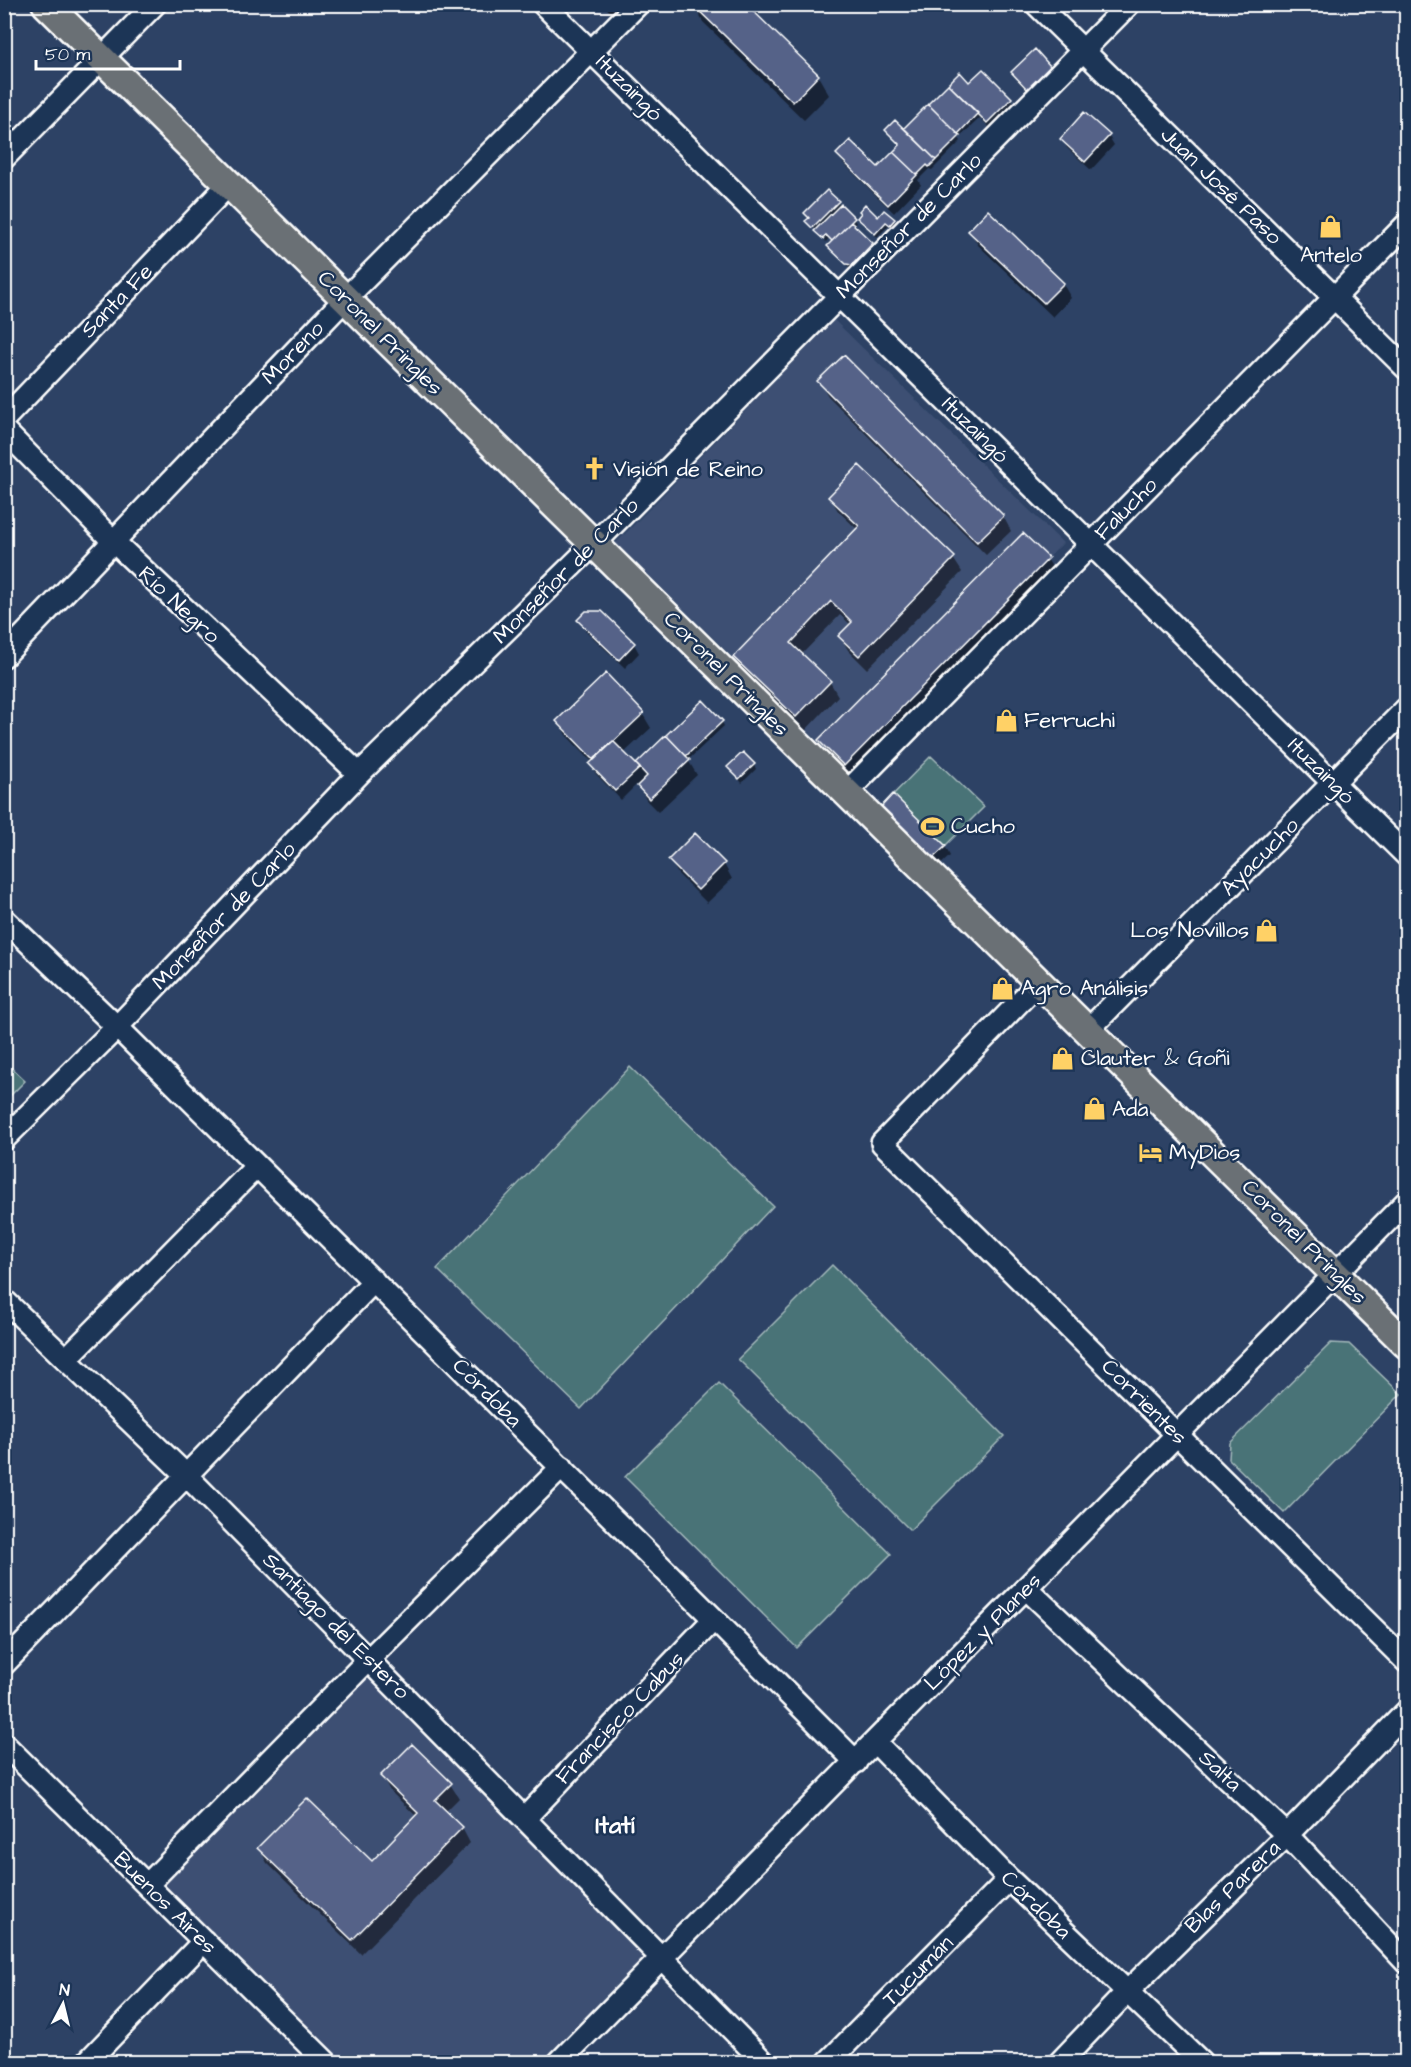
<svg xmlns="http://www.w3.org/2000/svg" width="1411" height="2067" font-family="'Architects Daughter',sans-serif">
  <rect width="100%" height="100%" fill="#2d4265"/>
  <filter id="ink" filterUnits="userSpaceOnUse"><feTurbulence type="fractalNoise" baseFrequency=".0167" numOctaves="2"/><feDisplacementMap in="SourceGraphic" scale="12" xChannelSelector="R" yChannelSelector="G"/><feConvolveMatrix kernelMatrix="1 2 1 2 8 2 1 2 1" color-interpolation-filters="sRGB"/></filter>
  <g filter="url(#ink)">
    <!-- built -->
    <path fill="#3d5073" d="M834,320L1063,543L844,766L616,543Z
      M369,1659L662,1958L547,2062H336L147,1885Z"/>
    <!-- green -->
    <path fill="#4a7377" stroke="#a4b9bb" stroke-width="1.5" d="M931,756L984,807L933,858L881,807Z
      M4,1061L25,1081L5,1101H4Z
      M630,1067L773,1206L581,1409L437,1269Z
      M832,1265L1004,1436L910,1530L738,1359Z
      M1331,1343L1349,1344L1401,1394L1284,1513L1229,1459L1230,1443Z
      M719,1383L891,1554L797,1648L625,1477Z"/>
    <!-- shadow -->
    <path fill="#0007" d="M603,4H620L611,13Z
      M693,4H766L756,16L818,76L829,95L804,120L703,22Z
      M1050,68L1055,77L1033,97L1018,81L1013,72Z
      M960,74L969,84L1011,99L1016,108L993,131L980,118L959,138L961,141L932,170L929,169L918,180L921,185L894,213L843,163L838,154L878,169L901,146L887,130H904Z
      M1108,135L1114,145L1091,170L1067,148L1062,139Z
      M837,202L854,219L856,223L853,226L874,248L854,269L849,268L832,250L833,242L829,238L826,242L807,221Z
      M894,220L896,224L893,228L889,225L877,237L861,222Z
      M970,231L1063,284L1071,298L1053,317L978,245Z
      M819,381L1003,516L1011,531L986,555L828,396Z
      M830,497L953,558L962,572L867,669L848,650L840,636L851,625L840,615L801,655L830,682L838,696L805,731L743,671L734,657L858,530L838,511Z
      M1047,559L1056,573L853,779L829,755L820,740Z
      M601,613L634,644L639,653L625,668L585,630L579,620Z
      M642,713L651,728L623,754L636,766L722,722L724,726L688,760L697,775L658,812L647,801L637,784L621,800L596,774L591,765L593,763L566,735L558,721Z
      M754,765L756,769L742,783L732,771Z
      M883,807L945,846L950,856L939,866L888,816Z
      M695,835L724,864L732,879L707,903L678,874L670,860Z
      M382,1776L450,1784L459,1798L445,1812L462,1828L470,1843L361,1954L267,1863L259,1848L372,1863L417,1817L390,1791Z"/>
    <!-- building -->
    <path fill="#546288" stroke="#fff" stroke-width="1.5" d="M692,4H746L819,75L793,102Z
      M1035,49L1051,67L1027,89L1011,72Z
      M983,69L1012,98L987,123L948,84L960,72L969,82Z
      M948,84L978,113L958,134L928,104Z
      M928,104L960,136L936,160L904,128Z
      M1084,112L1110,135L1085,162L1060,139Z
      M895,120L936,160L929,167L927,165L917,175L893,152L900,145L885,130Z
      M850,140L878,167L893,152L917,175L888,205L836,154Z
      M827,190L839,201L812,228L805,221L809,218L804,213Z
      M841,204L855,218L832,241L826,235L823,239L814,231Z
      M865,204L878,217L884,210L895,219L890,225L886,222L875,234L857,218L861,213L859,211Z
      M988,210L1064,283L1044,303L968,231Z
      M851,222L873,243L852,265L846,264L827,246Z
      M844,355L1004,516L977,542L817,381Z
      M859,465L955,557L859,656L838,636L852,622L831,601L791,643L831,681L796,717L733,657L859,526L828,497Z
      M1023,533L1049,558L844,766L818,740Z
      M586,611H602L635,643L619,660L577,620Z
      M606,673L644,713L594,760L556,721Z
      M703,700L723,721L686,756L666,735Z
      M666,735L690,760L649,799L637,786L647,776L636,764Z
      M613,741L640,768L615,791L589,764Z
      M743,752L755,764L739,779L727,767Z
      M893,794L946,846L933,858L881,807Z
      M695,833L725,863L698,890L668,860Z
      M412,1744L452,1783L435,1800L463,1827L352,1940L257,1848L307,1798L372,1861L418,1813L380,1776Z"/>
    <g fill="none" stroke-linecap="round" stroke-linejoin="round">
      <defs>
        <path id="minor" d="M543,4L1406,855
          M1036,4L1406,368
          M4,158L155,4
          M4,419L229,184
          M4,430L113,541L359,774
          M4,656L345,299L638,4
          M846,793L1406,225
          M4,919L117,1027L714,1619L856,1762
          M1039,982L882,1143L1406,1661
          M1088,1030L1406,709
          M4,1139L117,1027L359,774L594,544L1129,4
          M4,1300L186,1475L764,2062
          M66,1359L257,1166
          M1026,1588L1287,1835L1406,1962
          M4,1664L374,1281
          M875,1742L1009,1879L1201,2062
          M4,1744L326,2062
          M525,1818L714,1619
          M147,1885L369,1659L562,1467
          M87,2062L204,1941
          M559,2062L1406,1202
          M828,2062L1009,1879
          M1060,2062L1127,1992L1287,1835L1406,1712"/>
        <path id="major" d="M46,4L1406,1344"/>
      </defs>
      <!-- minor casing -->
      <use href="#minor" stroke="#fff" stroke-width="26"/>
      <!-- major casing -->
      <use href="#major" stroke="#fff" stroke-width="32"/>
      <!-- minor -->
      <use href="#minor" stroke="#1d3557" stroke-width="21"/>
      <!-- major -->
      <use href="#major" stroke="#6a7074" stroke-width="27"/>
    </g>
  </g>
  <!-- icons -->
  <defs>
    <symbol id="shop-bare" viewBox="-9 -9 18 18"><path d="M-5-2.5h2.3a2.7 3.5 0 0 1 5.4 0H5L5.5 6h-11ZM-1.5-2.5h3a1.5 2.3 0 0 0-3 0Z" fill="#ffd166" stroke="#1d3557" stroke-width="2.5" paint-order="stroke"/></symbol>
    <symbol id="church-bare" viewBox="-9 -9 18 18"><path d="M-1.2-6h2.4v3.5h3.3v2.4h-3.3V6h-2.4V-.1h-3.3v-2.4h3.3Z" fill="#ffd166" stroke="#1d3557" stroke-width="2.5" paint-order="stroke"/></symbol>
    <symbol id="stadium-bare" viewBox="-9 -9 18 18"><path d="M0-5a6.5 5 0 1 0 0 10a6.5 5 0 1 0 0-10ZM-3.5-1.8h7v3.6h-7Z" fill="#ffd166" stroke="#1d3557" stroke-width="2.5" paint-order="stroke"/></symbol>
    <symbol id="hotel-bare" viewBox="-9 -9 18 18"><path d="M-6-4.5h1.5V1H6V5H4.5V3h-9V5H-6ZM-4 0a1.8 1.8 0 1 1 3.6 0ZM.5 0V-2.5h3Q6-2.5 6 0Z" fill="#ffd166" stroke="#1d3557" stroke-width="2.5" paint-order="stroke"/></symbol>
  </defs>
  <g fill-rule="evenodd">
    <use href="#shop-bare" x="1314" y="210" width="33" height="33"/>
    <use href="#church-bare" x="578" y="452" width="33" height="33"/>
    <use href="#shop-bare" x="990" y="704" width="33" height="33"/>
    <use href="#stadium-bare" x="916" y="810" width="33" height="33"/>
    <use href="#shop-bare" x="1250" y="914" width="33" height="33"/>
    <use href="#shop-bare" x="986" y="972" width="33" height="33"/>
    <use href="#shop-bare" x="1046" y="1042" width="33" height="33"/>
    <use href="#shop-bare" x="1078" y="1092" width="33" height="33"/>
    <use href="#hotel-bare" x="1134" y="1136" width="33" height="33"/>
  </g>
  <g text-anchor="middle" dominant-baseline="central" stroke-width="5" stroke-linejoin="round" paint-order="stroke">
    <!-- street labels -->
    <g font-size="22" fill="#fff" stroke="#1d3557">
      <text transform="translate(629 88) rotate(45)">Ituzaingó</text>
      <text transform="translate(1221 186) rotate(44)">Juan José Paso</text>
      <text transform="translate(909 226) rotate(-45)">Monseñor de Carlo</text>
      <text transform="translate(117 301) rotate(-46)">Santa Fe</text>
      <text transform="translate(380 333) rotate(45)">Coronel Pringles</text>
      <text transform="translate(293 353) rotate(-46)">Moreno</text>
      <text transform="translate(975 430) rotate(45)">Ituzaingó</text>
      <text transform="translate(1126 509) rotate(-45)">Falucho</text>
      <text transform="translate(566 571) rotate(-45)">Monseñor de Carlo</text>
      <text transform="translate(179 605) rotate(43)">Río Negro</text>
      <text transform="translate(726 674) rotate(45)">Coronel Pringles</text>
      <text transform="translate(1321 771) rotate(45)">Ituzaingó</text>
      <text transform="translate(1260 857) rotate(-45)">Ayacucho</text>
      <text transform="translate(224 916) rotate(-46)">Monseñor de Carlo</text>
      <text transform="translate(1304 1242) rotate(45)">Coronel Pringles</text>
      <text transform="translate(487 1393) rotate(45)">Córdoba</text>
      <text transform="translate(1144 1402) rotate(45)">Corrientes</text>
      <text transform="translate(336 1626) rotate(45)">Santiago del Estero</text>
      <text transform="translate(983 1632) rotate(-45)">López y Planes</text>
      <text transform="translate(620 1718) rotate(-46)">Francisco Cabus</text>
      <text transform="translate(1220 1771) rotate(43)">Salta</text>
      <text transform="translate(1233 1887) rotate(-44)">Blas Parera</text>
      <text transform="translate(165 1903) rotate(45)">Buenos Aires</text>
      <text transform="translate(1036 1905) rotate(44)">Córdoba</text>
      <text transform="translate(918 1971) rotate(-45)">Tucumán</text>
    </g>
    <!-- poi labels -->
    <g font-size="22" fill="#fff" stroke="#1d3557" text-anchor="start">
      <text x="1331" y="255" text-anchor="middle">Antelo</text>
      <text x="613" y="469">Visión de Reino</text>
      <text x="1024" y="720">Ferruchi</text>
      <text x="951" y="826">Cucho</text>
      <text x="1249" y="930" text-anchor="end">Los Novillos</text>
      <text x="1021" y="988">Agro Análisis</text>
      <text x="1081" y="1058">Clauter &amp; Goñi</text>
      <text x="1112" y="1109">Ada</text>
      <text x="1169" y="1152">MyDios</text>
    </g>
    <!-- neighbourhood labels -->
    <g font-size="24" font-weight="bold" fill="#fff" stroke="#1d3557">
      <text x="615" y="1826">Itatí</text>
    </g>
  </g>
  <!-- margin -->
  <rect width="1411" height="2067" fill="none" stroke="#1d3557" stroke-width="24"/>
  <rect x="12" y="12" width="1387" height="2043" fill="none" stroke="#fff" stroke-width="2" filter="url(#ink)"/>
  <!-- north arrow -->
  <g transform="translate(63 2004) rotate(7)" stroke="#1d3557" stroke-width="4.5" paint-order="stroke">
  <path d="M0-4.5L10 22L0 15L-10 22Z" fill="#ffffff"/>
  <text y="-9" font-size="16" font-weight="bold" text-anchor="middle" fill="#ffffff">N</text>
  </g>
  <!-- scale -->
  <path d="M36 60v9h144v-9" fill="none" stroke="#ffffff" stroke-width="3"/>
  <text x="45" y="60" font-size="18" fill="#ffffff" stroke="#1d3557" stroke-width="4.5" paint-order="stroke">50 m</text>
</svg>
